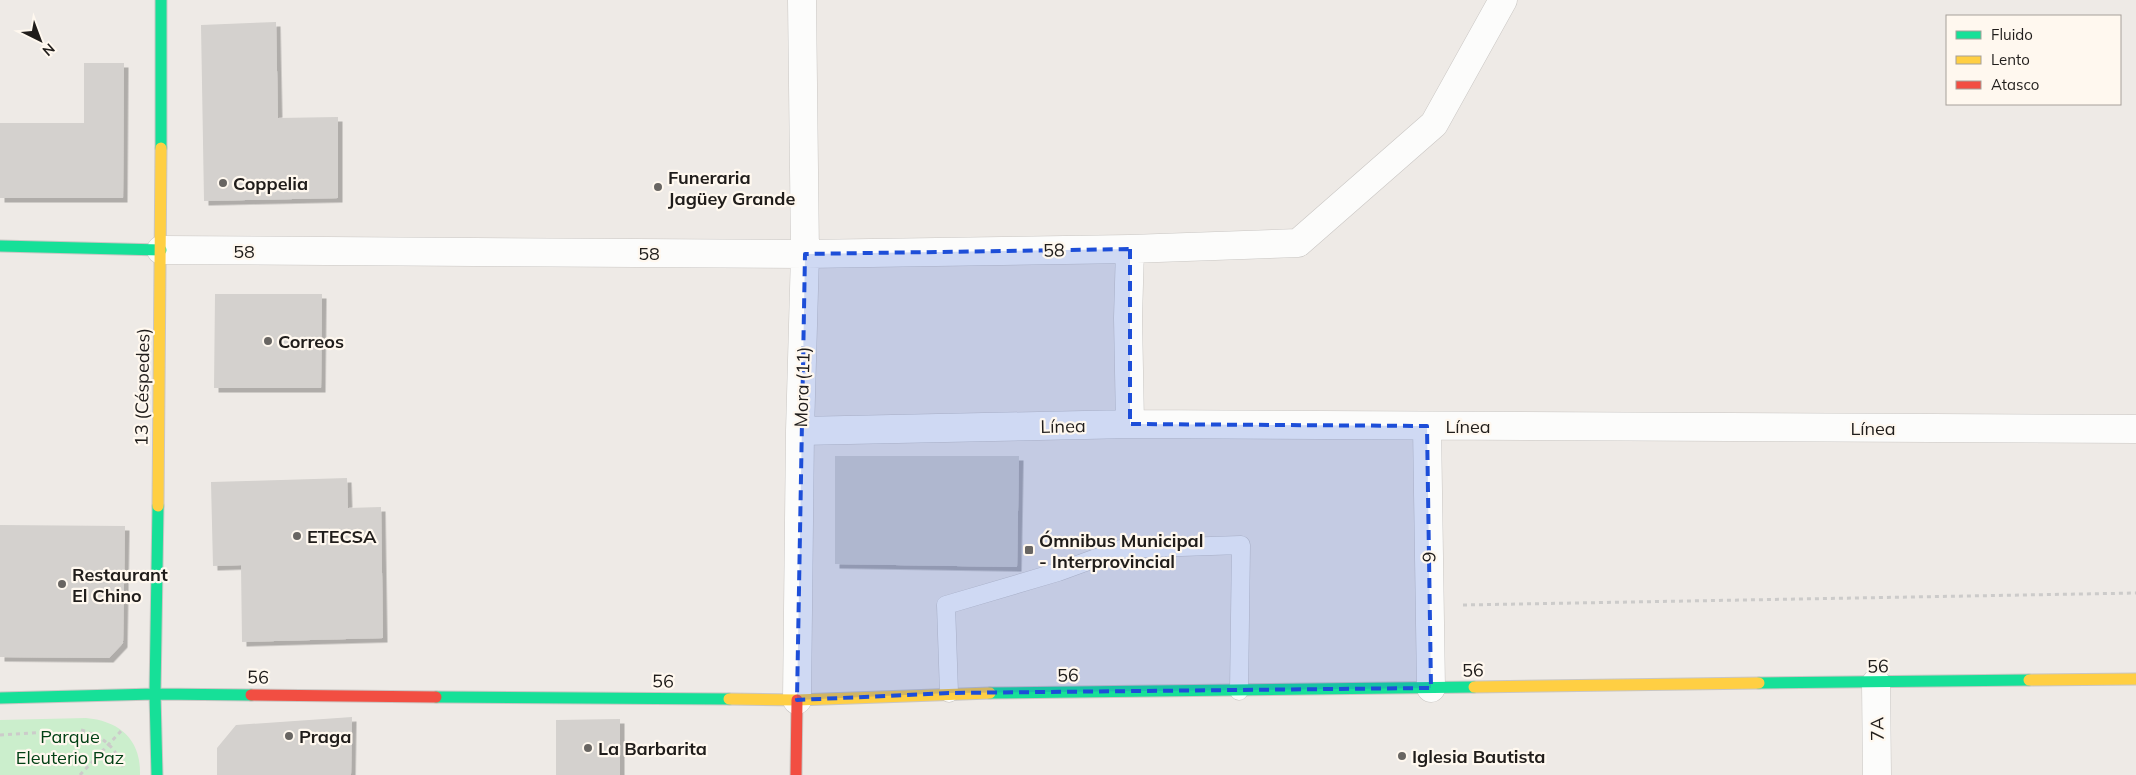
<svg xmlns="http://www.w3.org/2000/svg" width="2136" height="775" font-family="Mulish,sans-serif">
  <defs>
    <filter id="shadow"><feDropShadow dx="4.5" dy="4.5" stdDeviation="0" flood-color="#0004"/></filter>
  </defs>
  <rect width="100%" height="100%" fill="#eeeae6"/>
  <!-- green -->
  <path fill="#cbeecc" d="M86,718C120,721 141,740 140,775H0V720Z"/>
  <!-- building -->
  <path fill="#d4d1ce" filter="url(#shadow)" d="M276,22L278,118L338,117V198L204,201L201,25Z
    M84,63H124L123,198H0V123H84Z
    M215,294H322L321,388H214Z
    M835,456H1019L1017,567L835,564Z
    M347,478L348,508L381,507L383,638L242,642L241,565L213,566L211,482Z
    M0,525L125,526L123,643L109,658L0,657Z
    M352,717L351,775H217V748L236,725Z
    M620,719V775H556V720Z"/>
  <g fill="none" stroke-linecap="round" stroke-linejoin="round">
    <defs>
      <path id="lane" d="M949,693L946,605L1058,572L1121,549L1241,545L1239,691"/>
      <path id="street" d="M1130,249L1128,318L1130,424
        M161,250L805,254L1130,249L1298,243L1434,124L1503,0
        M1427,426L1431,688
        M800,431L1130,424L2136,429
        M1876,683L1877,775
        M797,700L800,431L805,254L802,0"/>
      <path id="fast" d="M161,0V148
        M0,246L161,250
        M1759,683L2029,680
        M990,693L1474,687
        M436,697L729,699
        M0,698L155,694L251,695
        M157,775L155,694L158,506"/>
      <path id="slow" d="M158,506L161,148
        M2029,680L2136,679
        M1474,687L1759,683
        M729,699L797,700L990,693"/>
      <path id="jam" d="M251,695L436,697
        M796,775L797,700"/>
    </defs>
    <!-- lane casing -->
    <use href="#lane" stroke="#c9c6c3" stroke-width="19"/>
    <!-- street casing -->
    <use href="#street" stroke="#c9c6c3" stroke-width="29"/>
    <!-- fast casing -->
    <use href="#fast" stroke="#c9c6c3" stroke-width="13"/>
    <!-- slow casing -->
    <use href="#slow" stroke="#c9c6c3" stroke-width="13"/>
    <!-- jam casing -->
    <use href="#jam" stroke="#c9c6c3" stroke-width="13"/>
    <!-- path -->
    <path stroke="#cccbca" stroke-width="3" stroke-dasharray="4 4" stroke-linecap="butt" d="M1463,605L2136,593
      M81,730C102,736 115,746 123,767
      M0,735L50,732
      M80,775L122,730"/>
    <!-- lane -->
    <use href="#lane" stroke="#fcfcfb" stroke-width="18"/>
    <!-- street -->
    <use href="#street" stroke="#fcfcfb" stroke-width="28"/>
    <!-- fast -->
    <use href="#fast" stroke="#16e098" stroke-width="11"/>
    <!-- slow -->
    <use href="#slow" stroke="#ffcf43" stroke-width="11"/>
    <!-- jam -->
    <use href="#jam" stroke="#f24e42" stroke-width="11"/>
  </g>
  <!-- marked area -->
  <path fill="#1d4ed8" fill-opacity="0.2" stroke="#1d4ed8" stroke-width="4" stroke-dasharray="10 6" stroke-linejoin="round" d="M1130,249V424L1427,426L1431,688L949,693L797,700L805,254Z"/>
  <!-- markers -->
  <g fill="#686562" stroke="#fff8ef" stroke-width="2">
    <circle cx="223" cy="183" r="5"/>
    <circle cx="658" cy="187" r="5"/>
    <circle cx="268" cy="341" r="5"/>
    <circle cx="297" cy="536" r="5"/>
    <rect x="1024" y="545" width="10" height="10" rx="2.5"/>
    <circle cx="62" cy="584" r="5"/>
    <circle cx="289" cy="736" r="5"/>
    <circle cx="588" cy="748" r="5"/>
    <circle cx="1402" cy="756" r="5"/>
  </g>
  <g text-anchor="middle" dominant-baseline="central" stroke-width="4.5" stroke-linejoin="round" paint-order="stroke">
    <!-- poi labels -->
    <g font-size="18" font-weight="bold" fill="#201d1b" stroke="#fff8ef" text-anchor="start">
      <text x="668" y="177">Funeraria<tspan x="668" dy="21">Jagüey Grande</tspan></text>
      <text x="233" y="183">Coppelia</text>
      <text x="278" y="341">Correos</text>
      <text x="307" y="536">ETECSA</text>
      <text x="1039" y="540">Ómnibus Municipal<tspan x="1039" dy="21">- Interprovincial</tspan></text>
      <text x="72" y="574">Restaurant<tspan x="72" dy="21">El Chino</tspan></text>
      <text x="299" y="736">Praga</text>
      <text x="598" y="748">La Barbarita</text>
      <text x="1412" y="756">Iglesia Bautista</text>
    </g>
    <!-- street labels -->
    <g font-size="18" fill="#201d1b" stroke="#fff8ef">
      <text transform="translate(1054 250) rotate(-1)">58</text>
      <text x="244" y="251">58</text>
      <text x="649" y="253">58</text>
      <text transform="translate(142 387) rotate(-89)">13 (Céspedes)</text>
      <text transform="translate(802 387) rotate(-88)">Mora (11)</text>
      <text transform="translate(1063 426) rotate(-1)">Línea</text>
      <text x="1468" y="426">Línea</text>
      <text x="1873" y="428">Línea</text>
      <text transform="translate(1429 557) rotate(-91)">9</text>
      <text transform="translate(1878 666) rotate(-1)">56</text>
      <text transform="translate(1473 670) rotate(-1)">56</text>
      <text transform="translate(1068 675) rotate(-1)">56</text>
      <text transform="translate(258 677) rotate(1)">56</text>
      <text transform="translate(663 681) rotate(1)">56</text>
      <text transform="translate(1877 729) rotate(-91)">7A</text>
    </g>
    <!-- park labels -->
    <g font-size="18" fill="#014014" stroke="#fff8ef">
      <text x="70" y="736">Parque<tspan x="70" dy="21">Eleuterio Paz</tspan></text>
    </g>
  </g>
  <!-- legend -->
  <rect x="1946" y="15" width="175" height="90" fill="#fff8ef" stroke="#a6a09a"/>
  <rect x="1956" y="31" width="25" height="8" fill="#16e098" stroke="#a6a09a"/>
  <text x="1991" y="40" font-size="15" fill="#201d1b">Fluido</text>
  <rect x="1956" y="56" width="25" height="8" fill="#ffcf43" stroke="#a6a09a"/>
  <text x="1991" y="65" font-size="15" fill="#201d1b">Lento</text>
  <rect x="1956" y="81" width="25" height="8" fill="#f24e42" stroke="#a6a09a"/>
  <text x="1991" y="90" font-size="15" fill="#201d1b">Atasco</text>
  <!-- north arrow -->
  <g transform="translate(40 40) rotate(138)" stroke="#fff8ef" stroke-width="4" paint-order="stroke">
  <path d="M0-4L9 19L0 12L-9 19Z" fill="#201d1b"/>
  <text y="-8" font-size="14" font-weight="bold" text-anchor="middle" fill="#201d1b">N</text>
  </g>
</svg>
